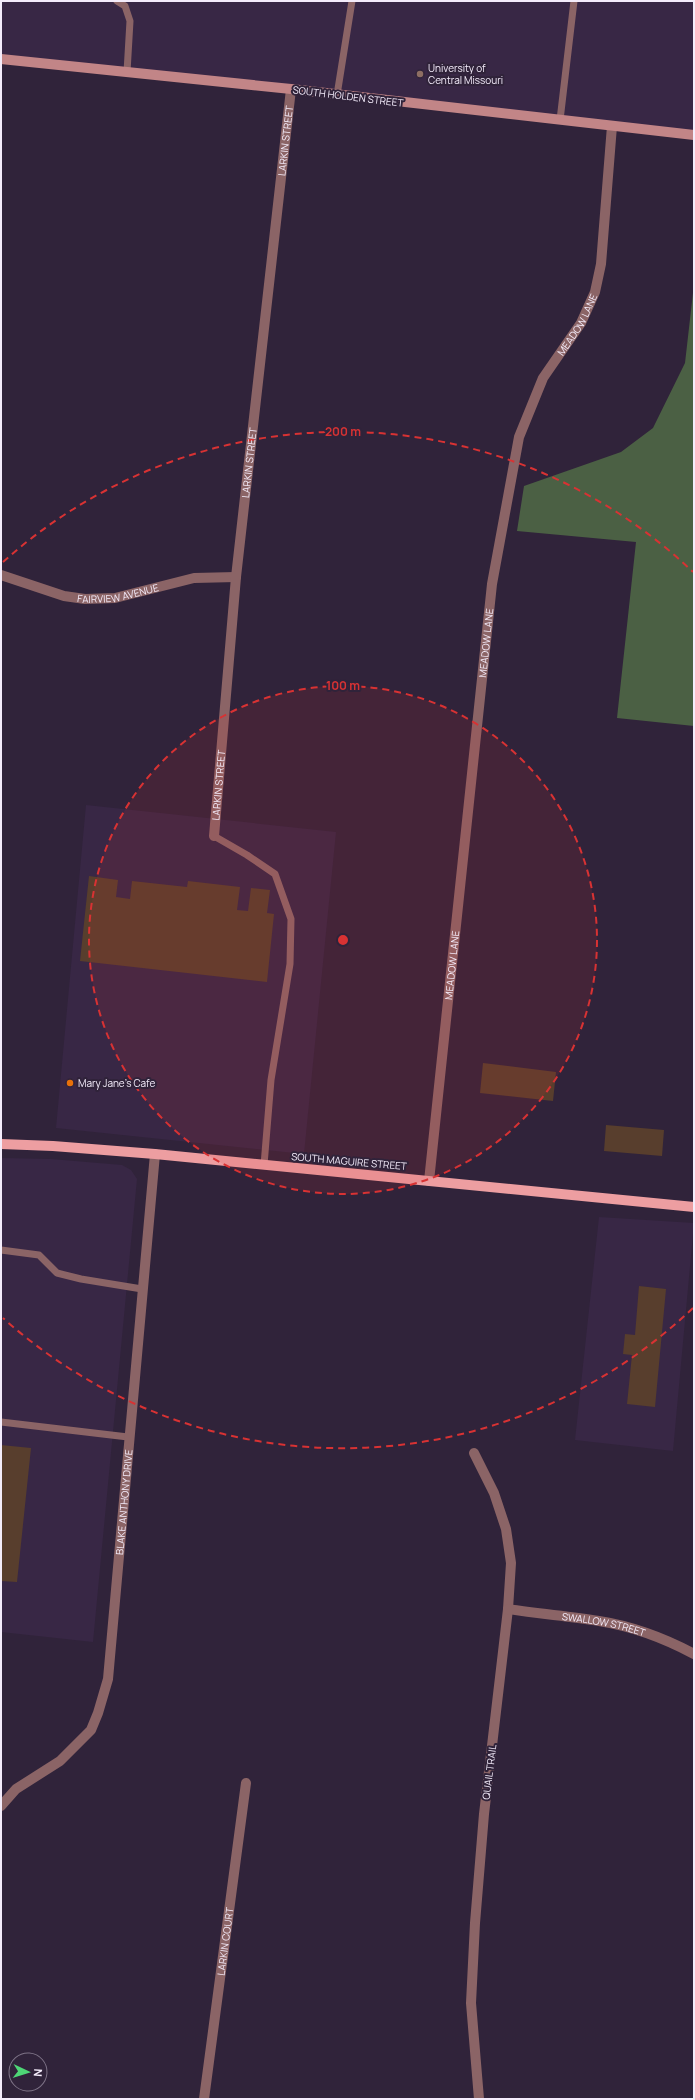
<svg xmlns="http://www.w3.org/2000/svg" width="695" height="2100" font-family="Manrope,sans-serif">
  <rect width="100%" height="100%" fill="#30233a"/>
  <!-- built -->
  <path fill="#382745" d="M1,1H694V135L1,59Z
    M86,805L336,832L304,1154L56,1128Z
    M1,1158L51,1159L122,1165L131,1170L137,1179L93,1642L1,1632Z
    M599,1217L694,1223L673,1451L575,1440Z"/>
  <!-- forest -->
  <path fill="#4b6044" d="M694,284V726L617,718L636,542L517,531L524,486L621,452L653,428L685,363Z"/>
  <!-- building -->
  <path fill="#583e2d" d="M89,876L118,880L116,897L130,899L132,881L187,887L188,881L240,887L237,910L248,911L251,888L270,890L267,913L274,914L267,982L80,961Z
    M483,1063L556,1072L553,1101L480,1093Z
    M606,1125L664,1130L662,1156L604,1151Z
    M639,1286L666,1289L655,1407L627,1404L632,1355L623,1354L625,1334L635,1335Z
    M1,1445L31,1448L17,1582L1,1581Z"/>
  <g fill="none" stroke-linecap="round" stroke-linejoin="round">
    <!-- lane -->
    <path stroke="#8b6466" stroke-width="7" d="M117,1L125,6L130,21L127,72
      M337,95L352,1
      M560,120L574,1
      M214,836L247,855L275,874L291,919L290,964L271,1080L264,1165
      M1,1250L39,1255L57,1273L81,1279L142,1289
      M1,1422L128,1437"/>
    <!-- street -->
    <g stroke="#8b6466" stroke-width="10">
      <path id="s1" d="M1,575L64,596L85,599L115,598L194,578L236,577"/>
      <path id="s2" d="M214,836L236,577L291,89"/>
      <path id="s3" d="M429,1181L492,584L519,437L543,378L581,323L595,292L601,264L612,126"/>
      <path d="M474,1453L494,1493L506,1529L511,1563L508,1609L484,1814L475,1923L471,2003L479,2099"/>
      <path id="s4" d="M508,1609C538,1614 569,1616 599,1621C631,1626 666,1639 694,1654"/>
      <path id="s5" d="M1,1806L16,1789L60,1761L91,1730L98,1713L108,1679L155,1154"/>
      <path id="s6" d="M204,2099L246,1783"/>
    </g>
    <!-- secondary -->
    <path stroke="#c28587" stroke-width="10" d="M1,59L291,89L694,135"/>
    <!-- primary -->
    <path stroke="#ed9ea1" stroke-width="10" d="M1,1144L53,1146L155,1154L694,1207"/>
  </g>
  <!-- distance rings -->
  <circle cx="343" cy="940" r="254" fill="#d83233" fill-opacity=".12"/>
  <g fill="none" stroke="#d83233" stroke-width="2" stroke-dasharray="7 5">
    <circle cx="343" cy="940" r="254"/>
    <path d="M693 1308A508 508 0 0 1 3 1318M3 562A508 508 0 0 1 693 572"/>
  </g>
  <!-- markers -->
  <circle fill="#8d6e63" stroke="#30233a" stroke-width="1.5" cx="420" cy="74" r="4"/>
  <circle fill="#e8710a" stroke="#30233a" stroke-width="1.5" cx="70" cy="1083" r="4"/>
  <g text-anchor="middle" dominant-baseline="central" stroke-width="4" stroke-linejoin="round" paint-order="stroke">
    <!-- poi labels -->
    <g font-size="10" fill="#f4ecfb" stroke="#30233a" text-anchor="start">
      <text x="428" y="68">University of<tspan x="428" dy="12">Central Missouri</tspan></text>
      <text x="78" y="1083">Mary Jane's Cafe</text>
    </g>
    <!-- street labels -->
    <g font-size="10" fill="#f4ecfb" stroke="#30233a">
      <text transform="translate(348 96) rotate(7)">SOUTH HOLDEN STREET</text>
      <text stroke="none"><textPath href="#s2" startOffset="699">LARKIN STREET</textPath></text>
      <text stroke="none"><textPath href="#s3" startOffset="877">MEADOW LANE</textPath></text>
      <text stroke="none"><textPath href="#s2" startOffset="375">LARKIN STREET</textPath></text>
      <text stroke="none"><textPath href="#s1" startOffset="121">FAIRVIEW AVENUE</textPath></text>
      <text stroke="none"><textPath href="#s3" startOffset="541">MEADOW LANE</textPath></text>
      <text stroke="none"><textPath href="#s2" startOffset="51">LARKIN STREET</textPath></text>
      <text stroke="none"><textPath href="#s3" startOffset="217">MEADOW LANE</textPath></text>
      <text transform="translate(349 1161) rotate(5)">SOUTH MAGUIRE STREET</text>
      <text stroke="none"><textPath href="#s5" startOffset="350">BLAKE ANTHONY DRIVE</textPath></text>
      <text stroke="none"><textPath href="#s4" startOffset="97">SWALLOW STREET</textPath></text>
      <text transform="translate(489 1772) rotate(-83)">QUAIL TRAIL</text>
      <text stroke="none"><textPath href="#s6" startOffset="159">LARKIN COURT</textPath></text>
    </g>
  </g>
  <circle cx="343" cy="940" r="6" fill="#d83233" stroke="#30233a" stroke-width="2"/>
  <g font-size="12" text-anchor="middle" font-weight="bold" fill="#d83233" stroke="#30233a" stroke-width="4" stroke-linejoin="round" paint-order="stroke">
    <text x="343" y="436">200 m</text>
    <text x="343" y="690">100 m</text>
  </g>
  <!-- border -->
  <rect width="695" height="2100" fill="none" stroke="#f4ecfb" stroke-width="4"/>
  <!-- north arrow -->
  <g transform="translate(28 2072) rotate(94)"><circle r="19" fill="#30233a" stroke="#7e7387"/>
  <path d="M0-3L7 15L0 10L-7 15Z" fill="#4ed676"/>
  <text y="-6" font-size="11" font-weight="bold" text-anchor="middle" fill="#f4ecfb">N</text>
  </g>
</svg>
